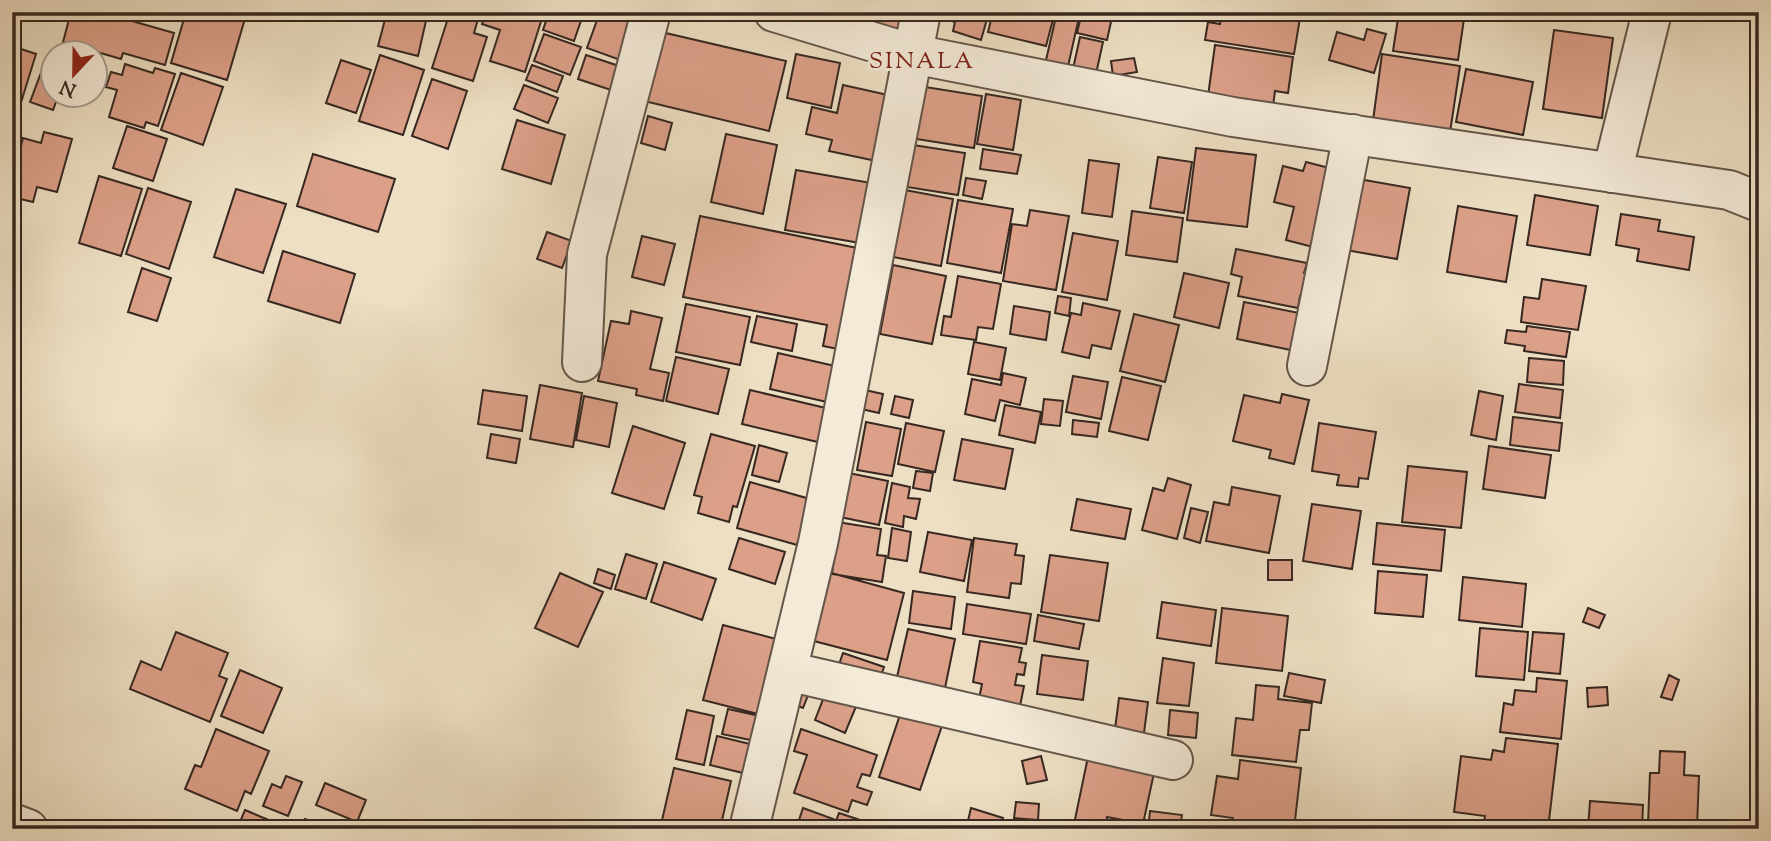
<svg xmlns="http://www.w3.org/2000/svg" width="1771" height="841" font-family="'Sorts Mill Goudy',serif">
  <rect width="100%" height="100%" fill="#eddfc3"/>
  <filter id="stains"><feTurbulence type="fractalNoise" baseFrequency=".00286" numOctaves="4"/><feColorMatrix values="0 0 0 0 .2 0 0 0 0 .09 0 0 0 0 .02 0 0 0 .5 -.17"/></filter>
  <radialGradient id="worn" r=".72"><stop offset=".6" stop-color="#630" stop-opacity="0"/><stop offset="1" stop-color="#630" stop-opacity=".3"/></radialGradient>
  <!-- building -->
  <path fill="#dca089" stroke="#362821" stroke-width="2" d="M71,12H134L132,21L174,33L165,65L123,53L121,59L63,42Z
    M186,12H239L246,15L227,80L171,63Z
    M387,12H428L418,56L378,46Z
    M450,12H480L474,33L487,37L473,81L432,68Z
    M486,12H544L525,72L490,61L500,30L482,24Z
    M549,12H584L574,41L543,30Z
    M600,12H633L623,61L587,48Z
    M873,12H913L906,41L868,31Z
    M937,12H989L981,40L953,31L955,22L936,17Z
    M993,12H1055L1046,46L988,32Z
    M1057,12L1080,13L1066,75L1044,69Z
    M1082,12L1113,13L1107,40L1077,33Z
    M1222,12H1301L1294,54L1205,40L1208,22L1220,24Z
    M1399,12H1465L1458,60L1393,51Z
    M1367,29L1386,34L1374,73L1329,60L1337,32L1364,40Z
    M1554,30L1613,38L1602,118L1543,109Z
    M657,31L786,61L769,131L640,100Z
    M544,34L581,47L570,75L534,61Z
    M1080,37L1103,42L1094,83L1071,78Z
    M1215,45L1293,57L1288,93L1275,91L1272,114L1208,96Z
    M12,46L36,54L15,122L12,121Z
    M796,54L840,63L831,108L787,98Z
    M1382,54L1460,66L1449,139L1372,128Z
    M380,55L424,70L403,135L359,121Z
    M586,55L619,66L611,90L578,79Z
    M1134,58L1137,72L1113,76L1111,61Z
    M341,60L371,70L356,113L326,103Z
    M125,64L153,73L155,68L175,74L158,126L146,122L144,128L109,117L117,90L106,87L111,72L122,75Z
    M532,65L563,76L557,92L526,80Z
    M1466,69L1533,82L1523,135L1456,122Z
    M42,70L52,74V94H59L53,110L30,102Z
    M181,73L223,87L203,145L161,130Z
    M432,79L467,91L448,149L412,136Z
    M524,85L558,98L548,123L514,109Z
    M843,85L897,97L881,162L829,151L832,140L806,134L812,107L837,113Z
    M919,86L982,96L974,148L910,138Z
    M986,94L1021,100L1013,150L977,144Z
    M648,116L672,123L665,150L641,143Z
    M517,120L565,135L551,184L502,169Z
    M127,126L167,139L153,181L113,168Z
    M44,132L72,139L57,192L37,187L33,202L12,197V180L23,138L41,143Z
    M726,134L777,145L763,214L711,202Z
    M913,145L965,153L958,195L907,187Z
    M1196,148L1256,155L1247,227L1187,220Z
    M983,149L1021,155L1017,174L980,169Z
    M313,154L395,179L378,232L297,206Z
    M1158,157L1192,162L1184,213L1150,208Z
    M1089,160L1119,164L1112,217L1082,213Z
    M1306,162L1333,169L1313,247L1286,240L1294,207L1274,202L1283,166L1303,171Z
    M796,170L877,184L866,244L785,230Z
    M99,176L142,189L121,256L79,243Z
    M966,178L986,181L982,199L963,195Z
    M1353,178L1410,188L1397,259L1340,249Z
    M148,188L191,202L169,269L126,254Z
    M236,189L286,204L263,273L214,257Z
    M905,190L953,199L941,266L893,257Z
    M1535,195L1598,206L1590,255L1527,245Z
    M958,200L1013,209L1001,273L947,263Z
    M1458,206L1517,216L1506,282L1447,272Z
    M1030,210L1069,216L1056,290L1003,281L1012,224L1027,226Z
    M1132,211L1183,218L1177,262L1126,255Z
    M1621,214L1660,220L1658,231L1694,237L1689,270L1637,261L1639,249L1616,245Z
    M700,216L872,251L843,350L823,346L827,325L683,297Z
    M547,232L572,241L562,268L537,259Z
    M1073,233L1118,241L1107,300L1062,292Z
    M642,236L675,244L664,285L632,277Z
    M1236,249L1307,263L1304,273L1317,276L1313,299L1300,296L1298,308L1238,296L1242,277L1231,274Z
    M283,251L355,274L340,323L268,301Z
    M893,265L946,276L932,344L880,334Z
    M142,268L171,278L157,321L128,312Z
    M1184,273L1229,283L1219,328L1174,317Z
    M958,276L1001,284L993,329L978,327L976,340L941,335L944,316L951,317Z
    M1542,279L1586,286L1578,330L1521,322L1524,297L1539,299Z
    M1058,296L1071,298L1069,316L1055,313Z
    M1244,302L1299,313L1291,350L1237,339Z
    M1083,303L1120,311L1111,349L1092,345L1089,358L1062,352L1071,313L1081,315Z
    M686,304L750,317L740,365L676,352Z
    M1014,306L1050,312L1046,340L1010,334Z
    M631,311L662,318L650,369L669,373L663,401L636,395L637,389L598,381L611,321L629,324Z
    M1134,314L1179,325L1165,382L1120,371Z
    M757,316L797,324L792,351L751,342Z
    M1527,326L1570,332L1566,357L1524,351L1525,346L1505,343L1507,330L1526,332Z
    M974,342L1006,348L1000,380L968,374Z
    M778,353L835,366L827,402L770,389Z
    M676,357L729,369L718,414L666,401Z
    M1529,358L1564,361L1563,385L1527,382Z
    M1003,373L1026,378L1020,405L1000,400L995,421L965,414L972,379L1001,385Z
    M1073,376L1108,382L1101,419L1066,412Z
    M1122,377L1161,386L1148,440L1109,431Z
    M1519,384L1563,390L1560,418L1515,412Z
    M540,385L582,393L573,447L530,439Z
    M483,390L527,396L522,431L478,424Z
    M750,390L830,409L822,443L742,424Z
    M865,390L883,394L879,413L861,409Z
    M1479,391L1503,396L1496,440L1471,435Z
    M1282,394L1309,400L1294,464L1269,458L1271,450L1233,441L1244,395L1280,403Z
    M584,396L617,403L609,447L576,440Z
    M895,396L913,400L909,418L891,414Z
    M1044,399L1063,401L1060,426L1041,424Z
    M1005,405L1041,412L1035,443L999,435Z
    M1513,417L1562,423L1559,451L1510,445Z
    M1073,420L1099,423L1097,437L1072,434Z
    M866,422L901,429L892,476L857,470Z
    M906,423L944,431L935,472L898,464Z
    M1319,423L1376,432L1368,479L1359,478L1358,487L1337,485L1339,475L1312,471Z
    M633,426L685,443L664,509L612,493Z
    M491,434L520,439L516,463L487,458Z
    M711,434L755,446L737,507L733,506L729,522L698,513L702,497L694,495Z
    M962,439L1013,449L1005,489L954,480Z
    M759,445L787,453L779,482L752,475Z
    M1489,446L1551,455L1545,498L1483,489Z
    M1408,466L1467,472L1461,528L1402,522Z
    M839,471L888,481L879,525L830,515Z
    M916,471L933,473L930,491L913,488Z
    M1168,478L1191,485L1177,539L1142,530L1153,488L1164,491Z
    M750,482L810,499L797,545L737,528Z
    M892,483L910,487L908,498L920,499L916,519L904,516L903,527L885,523Z
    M1232,487L1280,496L1269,553L1206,541L1214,502L1229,505Z
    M1077,499L1131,509L1125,539L1071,530Z
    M1312,504L1361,511L1352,569L1303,561Z
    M1191,508L1208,512L1200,543L1184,538Z
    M831,521L881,529L877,555L886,556L882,582L832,574L835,552Z
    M1377,523L1445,530L1441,571L1373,564Z
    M892,528L911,532L907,561L888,558Z
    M928,532L972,540L964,581L920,572Z
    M739,538L785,552L775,584L729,569Z
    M974,538L1017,544L1015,555L1024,556L1021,584L1011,583L1009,598L967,592Z
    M626,554L657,564L646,599L615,589Z
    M1050,555L1108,563L1099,621L1041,612Z
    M1268,560H1292V580H1268Z
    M664,562L716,579L702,620L651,602Z
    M598,569L615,575L611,589L594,583Z
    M824,571L904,593L887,660L806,639Z
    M1378,571L1427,575L1423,617L1375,613Z
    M560,573L603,592L578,647L535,628Z
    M1463,577L1526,584L1522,627L1459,620Z
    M913,591L955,597L951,629L909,623Z
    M1162,602L1216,610L1211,646L1157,638Z
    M967,604L1031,614L1026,644L963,634Z
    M1222,608L1288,616L1282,671L1216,663Z
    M1588,608L1605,615L1599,628L1583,622Z
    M1038,615L1084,624L1079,649L1034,641Z
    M723,625L776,639L758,714L703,700Z
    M1480,628L1528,632L1524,680L1476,676Z
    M908,629L955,639L945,688L897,677Z
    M176,632L228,653L219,676L227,679L210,722L130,689L141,661L161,670Z
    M1533,632L1564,634L1560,674L1529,671Z
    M980,641L1022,648L1019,662L1026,663L1024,675L1017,674L1015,685L1024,686L1020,706L979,699L982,684L973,682Z
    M843,653L884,667L877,688L836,673Z
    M1042,655L1088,661L1083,700L1037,694Z
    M1163,658L1194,663L1189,706L1157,703Z
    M240,670L282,688L263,733L221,716Z
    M1289,673L1325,680L1321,703L1284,696Z
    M1669,675L1679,680L1672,700L1661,697Z
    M1537,678L1567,681L1561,739L1500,732L1504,703L1513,705L1515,690L1536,692Z
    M829,684L860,697L845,733L815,720Z
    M812,685L803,708L788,702Z
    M1256,685L1279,687L1278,699L1312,703L1309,730H1300L1296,762L1232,755L1236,718L1253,720Z
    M1607,687L1608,705L1588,707L1587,688Z
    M1119,698L1148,702L1144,733L1115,729Z
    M905,700L946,714L920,790L879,777Z
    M728,709L760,716L755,741L722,734Z
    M687,710L714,716L704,765L676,759Z
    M1170,710L1198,713L1196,738L1168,735Z
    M216,729L269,751L251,794L245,791L237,811L185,789L195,765L201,767Z
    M801,729L877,755L870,776L862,774L857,787L872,792L867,805L852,800L848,812L794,793L807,755L794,751Z
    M717,736L750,744L743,773L710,765Z
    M1506,738L1558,744L1548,829H1483L1485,816L1454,812L1461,756L1491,760L1493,750L1504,752Z
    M1660,751L1685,752L1684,775L1699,776L1697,827L1648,824L1650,773H1659Z
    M1089,752L1154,773L1143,824L1107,817L1105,829H1073Z
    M1041,756L1047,780L1027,784L1022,761Z
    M1240,760L1301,768L1294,829L1232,821L1233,818L1211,815L1217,776L1238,779Z
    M674,768L731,781L720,829H660Z
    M286,776L302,782L288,816L263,806L272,784L281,788Z
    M325,783L366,800L357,822L316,805Z
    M1590,801L1643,805L1642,829H1588Z
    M1016,802L1039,804L1038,820L1014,818Z
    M803,808L836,820L833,829H796Z
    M971,808L1003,818L1000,829H966Z
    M245,810L290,829H237Z
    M1150,811L1182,815L1180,829H1148Z
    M839,813L875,825L874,829H833Z
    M305,819L330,829H301Z"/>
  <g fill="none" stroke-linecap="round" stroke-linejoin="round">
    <defs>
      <path id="minor" d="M774,12L913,54L1233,117L1729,190L1759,202
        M1612,173L1652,12
        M582,362L587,254L651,12
        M1307,366L1353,134
        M787,671L1173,760
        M12,823L28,829
        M749,829L818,543L921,12"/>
    </defs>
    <!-- minor casing -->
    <use href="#minor" stroke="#64564a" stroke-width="42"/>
    <!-- minor -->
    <use href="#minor" stroke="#f3ead8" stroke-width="38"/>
  </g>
  <g text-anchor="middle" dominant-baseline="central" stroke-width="6" stroke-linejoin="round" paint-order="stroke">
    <!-- quarter labels -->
    <g font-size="24" letter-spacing="2" fill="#7a1f14" stroke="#f3ead8">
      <text x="922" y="62">SINALA</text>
    </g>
  </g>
  <!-- margin -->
  <rect width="1771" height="841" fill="none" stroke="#eddfc3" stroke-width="42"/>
  <rect x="14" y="14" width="1743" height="813" fill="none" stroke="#362821" stroke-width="3.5"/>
  <rect x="21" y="21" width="1729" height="799" fill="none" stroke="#362821" stroke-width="2"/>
  <!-- north arrow -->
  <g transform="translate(74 74) rotate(202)"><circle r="33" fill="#f3ead8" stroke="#a79c8f" stroke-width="2"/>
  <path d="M0-5L12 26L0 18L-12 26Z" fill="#8f2418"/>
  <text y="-10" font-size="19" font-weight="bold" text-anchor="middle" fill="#362821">N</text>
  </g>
  <rect width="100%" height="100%" filter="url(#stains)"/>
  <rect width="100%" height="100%" fill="url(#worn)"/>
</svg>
